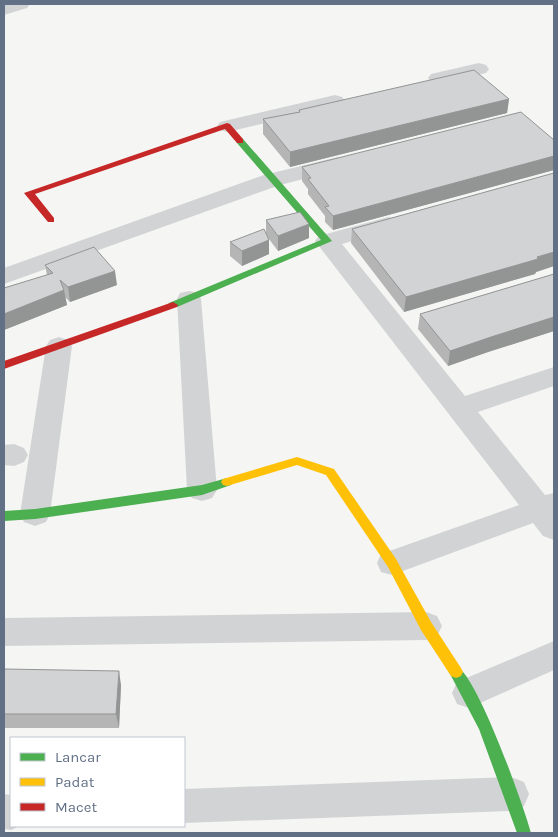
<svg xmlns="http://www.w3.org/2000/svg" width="558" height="837" font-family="Karla,sans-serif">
  <rect width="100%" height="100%" fill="#f5f5f3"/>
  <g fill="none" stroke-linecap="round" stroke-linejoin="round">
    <!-- street -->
    <path fill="#d2d3d4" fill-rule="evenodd" d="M4,4H30L27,8L4,15Z
      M479,63L486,65L489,69L486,73L438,84L431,82L428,78L431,74Z
      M335,95L342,97L345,101L342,105L227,132L220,130L217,126L220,122Z
      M338,157L346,158L349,163L346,168L280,185L4,284V268L264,175Z
      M388,217L396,219L400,224L396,229L342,244L465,396L554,367V386L478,412L545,495L554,493V540L543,536L533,523L392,575L381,572L377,563L381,554L519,505L315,241L319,236Z
      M189,291L198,293L201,299L217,490L212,498L202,501L192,498L187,490L177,299L180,293Z
      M59,337L68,340L72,346L50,514L46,522L35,526L24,522L20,514L46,346L50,340Z
      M14,444L24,448L28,455L24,462L14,466L4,465V445Z
      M426,612L437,616L442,626L437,636L426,640L4,646V618Z
      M554,641V670L469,708L457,704L452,693L457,682Z
      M511,777L524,782L529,794L524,806L511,811L184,823V789Z
      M4,794L11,795V826H20L11,830L4,829Z"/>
    <!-- fast -->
    <path fill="#4caf50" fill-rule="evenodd" d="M240,138L243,139L332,241L177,307H169L168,305L169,303L321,240L237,143L236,141Z
      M227,478L231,479L233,482L231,485L202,495L35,519L4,521V511L35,509L202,485Z
      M456,666C477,674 524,807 531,833H517L479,729L449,672L451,668Z"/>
    <!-- slow -->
    <path fill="#ffc107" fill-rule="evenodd" d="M297,457L334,469L396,559L431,622L461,668L463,672L461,676L456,678L451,676L421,630L388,567L326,475L297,465L227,486L223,485L221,482L223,479Z"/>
    <!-- jam -->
    <path fill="#c62828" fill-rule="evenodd" d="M227,123L230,124L243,139V143H237L225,129L35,194L54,218V222H48L24,193Z
      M173,302L178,305L177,307L4,369V361Z"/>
  </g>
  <!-- wall -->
  <path fill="#b5b5b6" d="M509,99L507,113L290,167L263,134V119L299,112V110Z
    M554,140V171V170L333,230L325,222V216L308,194V189L302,181V167Z
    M554,173V266L536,272L535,274L404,312L351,243L352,229Z
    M266,220L309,238L278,251L269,239V254L242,266L230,256V242L266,232Z
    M45,265L117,285L70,302L65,297L67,305L4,330V288L47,275Z
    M554,274V331L488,352L448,366L418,329L420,314Z
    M4,669L121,685L119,728H4Z"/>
  <!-- shaded-wall -->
  <path fill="#939494" d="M509,99L507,113L290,167V152Z
    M554,156V170L333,230V216Z
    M309,224V238L278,251V236Z
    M269,240V254L242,266V251Z
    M554,252V266L536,272L535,274L404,312L406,297Z
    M115,271L117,285L70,302L68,287Z
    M64,290L67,305L4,330V314Z
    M554,317V331L488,352L448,366L450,351L491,337Z
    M119,671L121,685L119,728L116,714Z"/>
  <!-- building -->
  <path fill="#d2d3d4" stroke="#939494" d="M474,70L509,99L290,152L263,119L300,112L299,110Z
    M521,112L554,140V156L333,216L325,207L329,206L308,179L311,178L302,167Z
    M554,173V252L537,257L538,259L406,297L352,229Z
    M300,212L309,224L278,236L266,220Z
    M264,229L269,240L242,251L230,242Z
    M94,247L115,271L68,287L60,280L64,290L4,314V288L53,273L45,265Z
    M554,274V317L491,337L450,351L420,314Z
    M4,669L119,671L116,714H4Z"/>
  <!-- border -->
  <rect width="558" height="837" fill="none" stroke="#627086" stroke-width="10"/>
  <!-- legend -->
  <rect x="10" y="737" width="175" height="90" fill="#ffffff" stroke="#c0c6cf"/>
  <rect x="20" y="753" width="25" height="8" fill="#4caf50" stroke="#c0c6cf"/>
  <text x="55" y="762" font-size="15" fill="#627086">Lancar</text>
  <rect x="20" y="778" width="25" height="8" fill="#ffc107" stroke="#c0c6cf"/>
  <text x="55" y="787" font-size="15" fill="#627086">Padat</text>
  <rect x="20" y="803" width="25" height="8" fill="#c62828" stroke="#c0c6cf"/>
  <text x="55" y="812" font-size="15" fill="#627086">Macet</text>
</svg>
